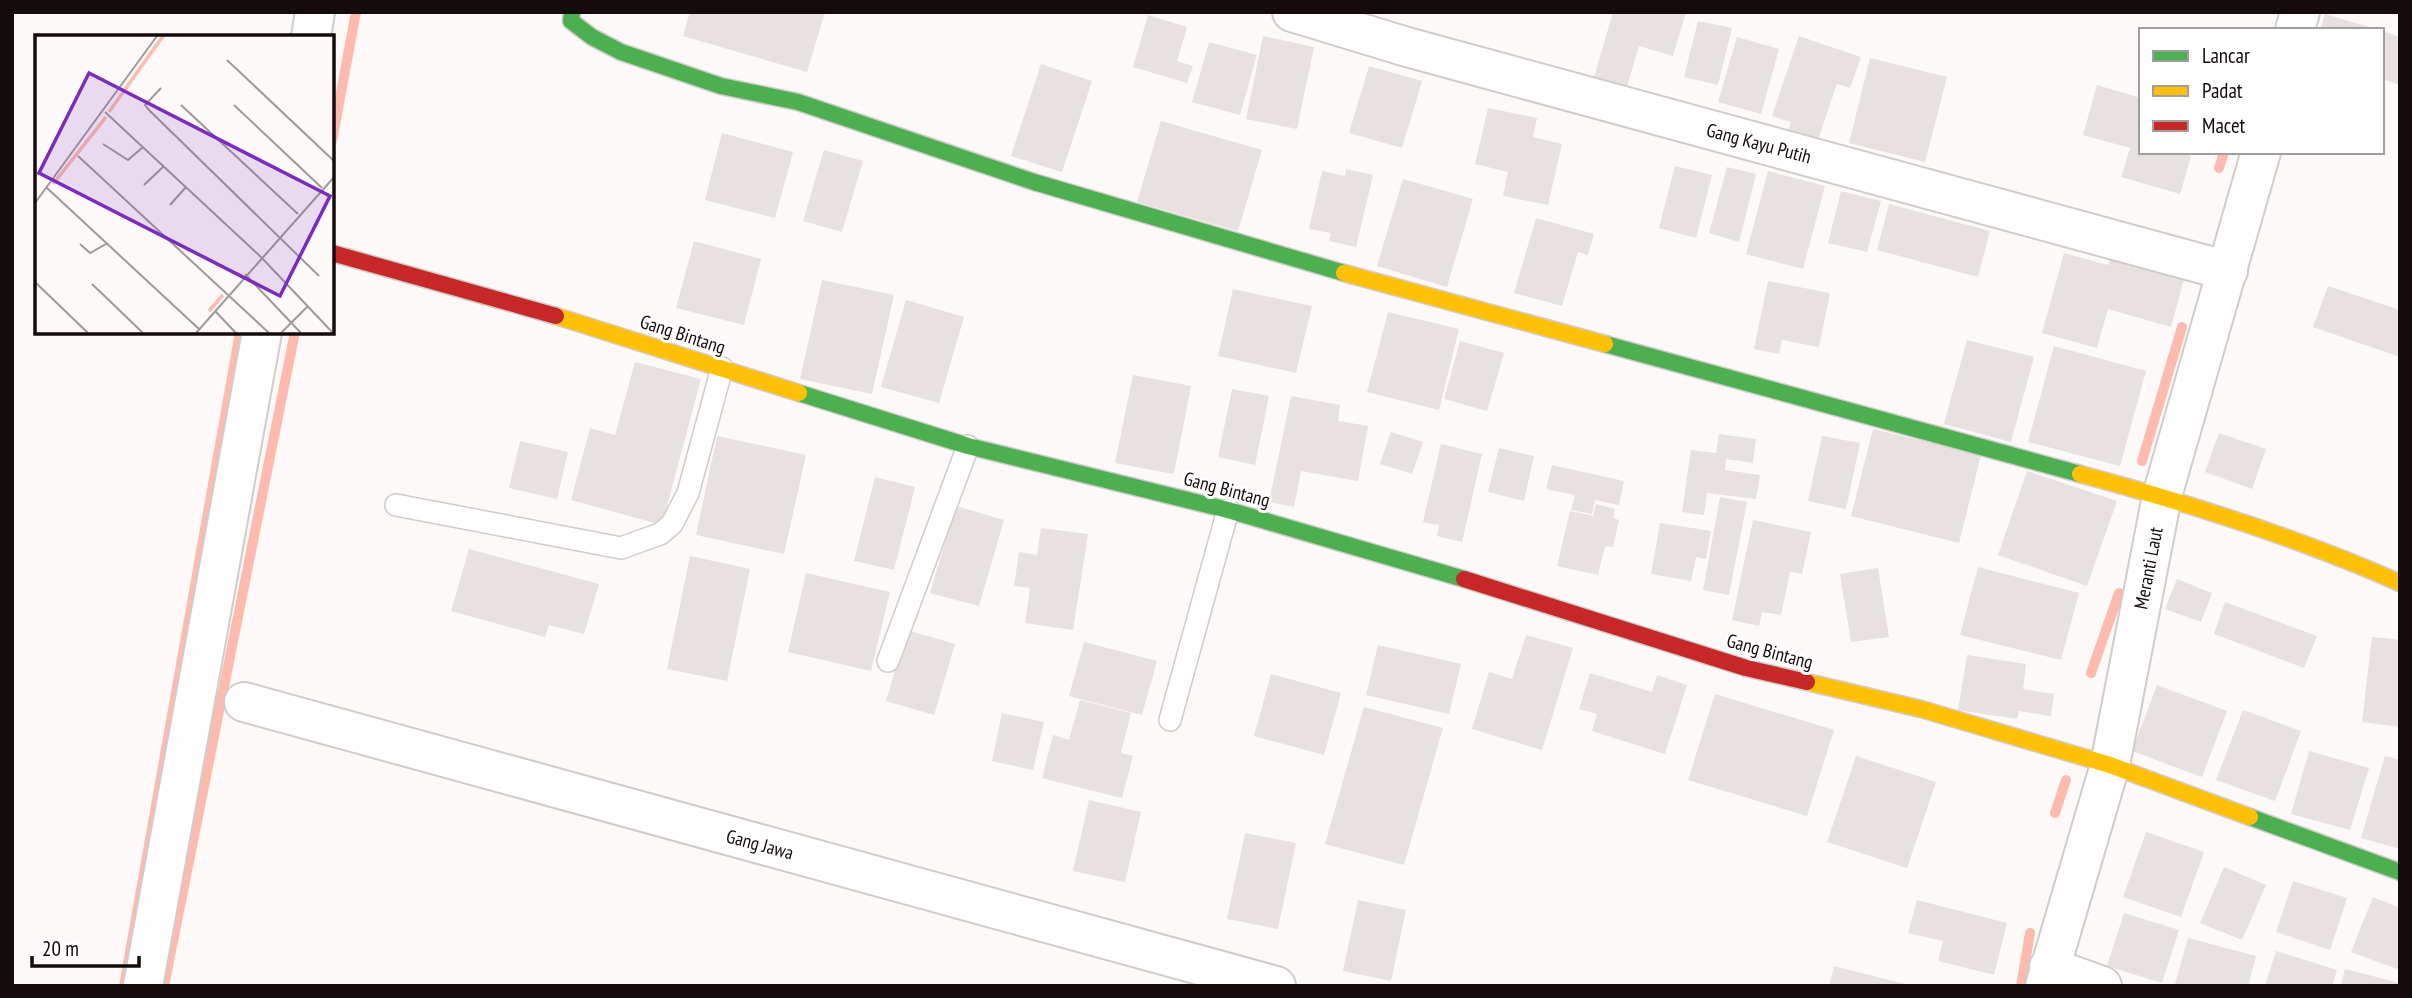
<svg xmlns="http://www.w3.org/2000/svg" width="2412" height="998" font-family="'PT Sans Narrow',sans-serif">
  <rect width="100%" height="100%" fill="#fcf9f8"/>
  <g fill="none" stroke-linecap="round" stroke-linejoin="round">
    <!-- stream -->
    <path stroke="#fcbbae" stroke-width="10" d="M332,141L356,12
      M2219,168L2224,152
      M2142,461L2182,327
      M2091,673L2119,593
      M2055,813L2066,780
      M124,986L240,332
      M164,986L295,332
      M2021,986L2030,933"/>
  </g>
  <!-- building -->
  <path fill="#e7e1e0" d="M690,12H825L807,72L683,36Z
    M1613,12H1686L1673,56L1639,46L1626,90L1593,81Z
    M2325,14L2376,29L2375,30H2320Z
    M1148,15L1187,27L1177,61L1193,66L1187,83L1133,67Z
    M1698,21L1732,28L1718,85L1684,77Z
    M2382,31L2400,37V85L2382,79Z
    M1263,36L1314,47L1297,129L1246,119Z
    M1799,36L1861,57L1850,88L1837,84L1816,146L1786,136L1791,122L1772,116Z
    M1737,37L1779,49L1761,114L1718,102Z
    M1209,42L1257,55L1240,115L1192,102Z
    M1870,58L1947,77L1925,162L1849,143Z
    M1041,64L1092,81L1062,172L1011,156Z
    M1369,66L1422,81L1402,148L1349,133Z
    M2097,85L2141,98V152H2179L2191,156L2180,194L2121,177L2130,148L2083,135Z
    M1488,108L1537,118L1533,137L1562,144L1548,205L1503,196L1508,172L1475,164Z
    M1161,121L1262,150L1238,231L1137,202Z
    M722,133L793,152L775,218L705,200Z
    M824,150L863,161L842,232L803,221Z
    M1675,166L1712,175L1696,238L1659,228Z
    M1727,167L1756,174L1739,242L1709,233Z
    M1346,169L1373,175L1356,247L1329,241L1331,233L1309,229L1322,171L1345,176Z
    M1768,171L1825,186L1803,269L1746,254Z
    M1403,179L1473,199L1447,287L1377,266Z
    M1841,191L1881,201L1867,252L1828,243Z
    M1889,204L1990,231L1978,277L1877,250Z
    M1536,218L1594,234L1588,255L1578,252L1562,306L1514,293Z
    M694,241L761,259L744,325L676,308Z
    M2064,253L2108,265L2111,256L2185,276L2171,327L2108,309L2097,348L2042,333Z
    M822,280L894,295L872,394L800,379Z
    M1768,281L1830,293L1819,347L1782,340L1779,354L1754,349Z
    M2328,286L2400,310V357L2313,327Z
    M1233,289L1312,306L1296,373L1218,356Z
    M906,300L964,317L939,403L881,387Z
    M1388,312L1459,329L1439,410L1367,392Z
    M1967,340L2034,357L2011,442L1944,424Z
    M1460,341L1504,353L1487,411L1444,399Z
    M2054,346L2146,371L2120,466L2028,442Z
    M635,362L701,379L662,525L571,500L590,428L615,435Z
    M1133,375L1191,386L1174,474L1115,463Z
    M1232,389L1269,396L1255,465L1218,457Z
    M1291,396L1340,405L1338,421L1368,426L1358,481L1301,471L1294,507L1269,502Z
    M1873,429L1981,455L1959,543L1851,516Z
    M1391,432L1423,442L1412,474L1380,464Z
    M2219,433L2266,449L2252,489L2205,472Z
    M1719,434L1756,439L1753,463L1726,459L1725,470L1760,475L1756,499L1707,493L1704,515L1682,512L1691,450L1716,453Z
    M717,436L806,455L784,554L696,535Z
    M1822,436L1860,443L1846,509L1808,501Z
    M520,441L568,452L557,499L509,488Z
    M1441,444L1482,454L1462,542L1437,536L1439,525L1423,522Z
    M1499,448L1534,456L1524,501L1488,492Z
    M1552,465L1624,481L1619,505L1595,500L1592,514L1571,510L1575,495L1546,489Z
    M2027,471L2117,501L2087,586L1998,555Z
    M875,477L915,487L894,570L854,561Z
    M1720,497L1747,502L1729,595L1703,590Z
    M1596,504L1615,509L1613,518L1619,520L1613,547L1605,546L1598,575L1557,566L1570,511L1593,516Z
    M956,506L1004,520L979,606L930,593Z
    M1753,520L1811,532L1802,574L1790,572L1781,615L1762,612L1759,626L1732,620Z
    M1660,523L1711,531L1706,559L1696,557L1691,581L1651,574Z
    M1041,528L1088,534L1073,630L1025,623L1030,588L1014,586L1019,552L1037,555Z
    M469,549L599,584L584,634L549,625L545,637L451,611Z
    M690,556L750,569L727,681L667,669Z
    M1978,567L2079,593L2061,660L1960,635Z
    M1878,568L1889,637L1851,642L1840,574Z
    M806,573L890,592L871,671L788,652Z
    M2177,579L2212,593L2201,622L2165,609Z
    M2225,602L2317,636L2304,668L2214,634Z
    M907,630L955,644L934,715L886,701Z
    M1526,635L1573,648L1542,750L1472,729L1489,672L1512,679Z
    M2372,637L2400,640V727L2362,722Z
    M1084,642L1157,661L1142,715L1069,696Z
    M1378,645L1461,664L1449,714L1366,695Z
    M1967,655L2026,664L2023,689L2054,694L2051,716L2019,711L2017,719L1958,710Z
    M1590,673L1652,692L1657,675L1687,685L1665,754L1592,731L1597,714L1579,709Z
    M1271,674L1341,693L1324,755L1254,736Z
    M2157,685L2227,711L2202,777L2132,751Z
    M1715,694L1834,730L1807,816L1688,780Z
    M1080,700L1131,713L1121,753L1133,756L1122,798L1042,778L1053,735L1069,740Z
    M1364,707L1443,728L1404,865L1325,844Z
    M2243,710L2301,731L2275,801L2216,780Z
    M1002,713L1044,722L1033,770L992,761Z
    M2309,751L2369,768L2350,830L2291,814Z
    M1856,756L1936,782L1907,868L1827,842Z
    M2385,756L2400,760V849L2361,838Z
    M1089,800L1141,812L1125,882L1073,871Z
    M2146,832L2204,852L2181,917L2123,897Z
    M1245,833L1296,843L1278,929L1227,919Z
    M2224,867L2266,885L2242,940L2200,923Z
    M2293,881L2347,898L2330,950L2276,932Z
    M2373,897L2400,908V970L2351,952Z
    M1358,900L1406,910L1391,981L1343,971Z
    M1917,900L2007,923L1994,975L1938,961L1943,941L1908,933Z
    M2124,913L2179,930L2162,983L2107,966Z
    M2188,938L2256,956L2248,986H2183L2175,984Z
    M2276,951L2337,970L2332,986H2265Z
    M1834,966L1909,985V986H1829Z
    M2345,969L2400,983V986H2341Z"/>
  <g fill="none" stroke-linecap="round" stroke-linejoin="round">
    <defs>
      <path id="lane" d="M396,505L621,548L660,534L672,524L688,493L722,368
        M888,661L968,446
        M1170,720L1228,510"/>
      <path id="street" d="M1292,12L1407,47L2228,271
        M2295,30L2300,12
        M311,37L315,12
        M244,702L1276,986
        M2049,967L2102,986
        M143,986L262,332
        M2045,986L2110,765L2162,496L2261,152"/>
      <path id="fast" d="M572,12L571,21L592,37L621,52L721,86L798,102L1034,182L1344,273
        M1605,344L2080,474
        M799,393L968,446L1228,510L1464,579
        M2250,817L2400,872"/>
      <path id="slow" d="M1344,273L1605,344
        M556,316L799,393
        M2080,474C2188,503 2297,537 2400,583
        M1807,682L1921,709L2110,765L2250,817"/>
      <path id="jam" d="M332,253L556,316
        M1464,579L1746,668L1807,682"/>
    </defs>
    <!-- lane casing -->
    <use href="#lane" stroke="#d1ccca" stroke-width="24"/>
    <!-- street casing -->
    <use href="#street" stroke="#d1ccca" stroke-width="42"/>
    <!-- fast casing -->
    <use href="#fast" stroke="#d1ccca" stroke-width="19"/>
    <!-- slow casing -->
    <use href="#slow" stroke="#d1ccca" stroke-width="19"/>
    <!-- jam casing -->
    <use href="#jam" stroke="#d1ccca" stroke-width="19"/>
    <!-- lane -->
    <use href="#lane" stroke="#fffefe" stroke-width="21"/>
    <!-- street -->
    <use href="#street" stroke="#fffefe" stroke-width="38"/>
    <!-- fast -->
    <use href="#fast" stroke="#4caf50" stroke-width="16"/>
    <!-- slow -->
    <use href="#slow" stroke="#ffc107" stroke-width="16"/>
    <!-- jam -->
    <use href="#jam" stroke="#c62828" stroke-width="16"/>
  </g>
  <g text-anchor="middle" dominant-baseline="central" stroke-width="6" stroke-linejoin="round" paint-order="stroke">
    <!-- street labels -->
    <g font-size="19" fill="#140c0b" stroke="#fff">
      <text transform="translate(1759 143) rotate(15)">Gang Kayu Putih</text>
      <text transform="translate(683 334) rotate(18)">Gang Bintang</text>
      <text transform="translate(1227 489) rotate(15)">Gang Bintang</text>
      <text transform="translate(2148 568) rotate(-79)">Meranti Laut</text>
      <text transform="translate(1770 651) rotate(15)">Gang Bintang</text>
      <text transform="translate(760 844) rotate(15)">Gang Jawa</text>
    </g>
  </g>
  <!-- overview -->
  <g transform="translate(35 35)">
    <rect width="299" height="299" fill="#fcf9f8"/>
    <path fill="none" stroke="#fcbbae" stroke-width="3.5" d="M74,77L128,1M18,149L71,82M174,276L188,260"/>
    <path fill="none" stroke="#9f9a99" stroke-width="2" d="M192,25L300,127M126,53L110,70L114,75L284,241M146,70L263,179M199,70L287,153M70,77L226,222L298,298M68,109L93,125L108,112M43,121L234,298M109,150L128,132M12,153L164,294M0,168L122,1M135,170L151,152M45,209L55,218L71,209M210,239L266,298M0,247L53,298M57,249L108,298M180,276L201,298M161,298L300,141M246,298L272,272"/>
    <path fill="#7b2cbf" fill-opacity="0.15" stroke="#7b2cbf" stroke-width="3.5" d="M54,38L295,161L245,261L4,138Z"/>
    <rect width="299" height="299" fill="none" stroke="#140c0b" stroke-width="3.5"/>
  </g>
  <!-- border -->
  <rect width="2412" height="998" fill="none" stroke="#140c0b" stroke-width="28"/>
  <!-- legend -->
  <rect x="2139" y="28" width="245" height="126" fill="#ffffff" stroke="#a19e9d" stroke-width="2"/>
  <rect x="2153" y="51" width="35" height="10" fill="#4caf50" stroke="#a19e9d" stroke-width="2"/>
  <text x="2202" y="63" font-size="21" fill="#140c0b">Lancar</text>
  <rect x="2153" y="86" width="35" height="10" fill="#ffc107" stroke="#a19e9d" stroke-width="2"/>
  <text x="2202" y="98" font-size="21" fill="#140c0b">Padat</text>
  <rect x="2153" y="121" width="35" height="10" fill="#c62828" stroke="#a19e9d" stroke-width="2"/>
  <text x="2202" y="133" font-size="21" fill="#140c0b">Macet</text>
  <!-- scale -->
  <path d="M32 956v10h107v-10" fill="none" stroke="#140c0b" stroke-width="3.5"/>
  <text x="42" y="956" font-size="21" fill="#140c0b" stroke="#ffffff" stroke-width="5" paint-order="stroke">20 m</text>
</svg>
